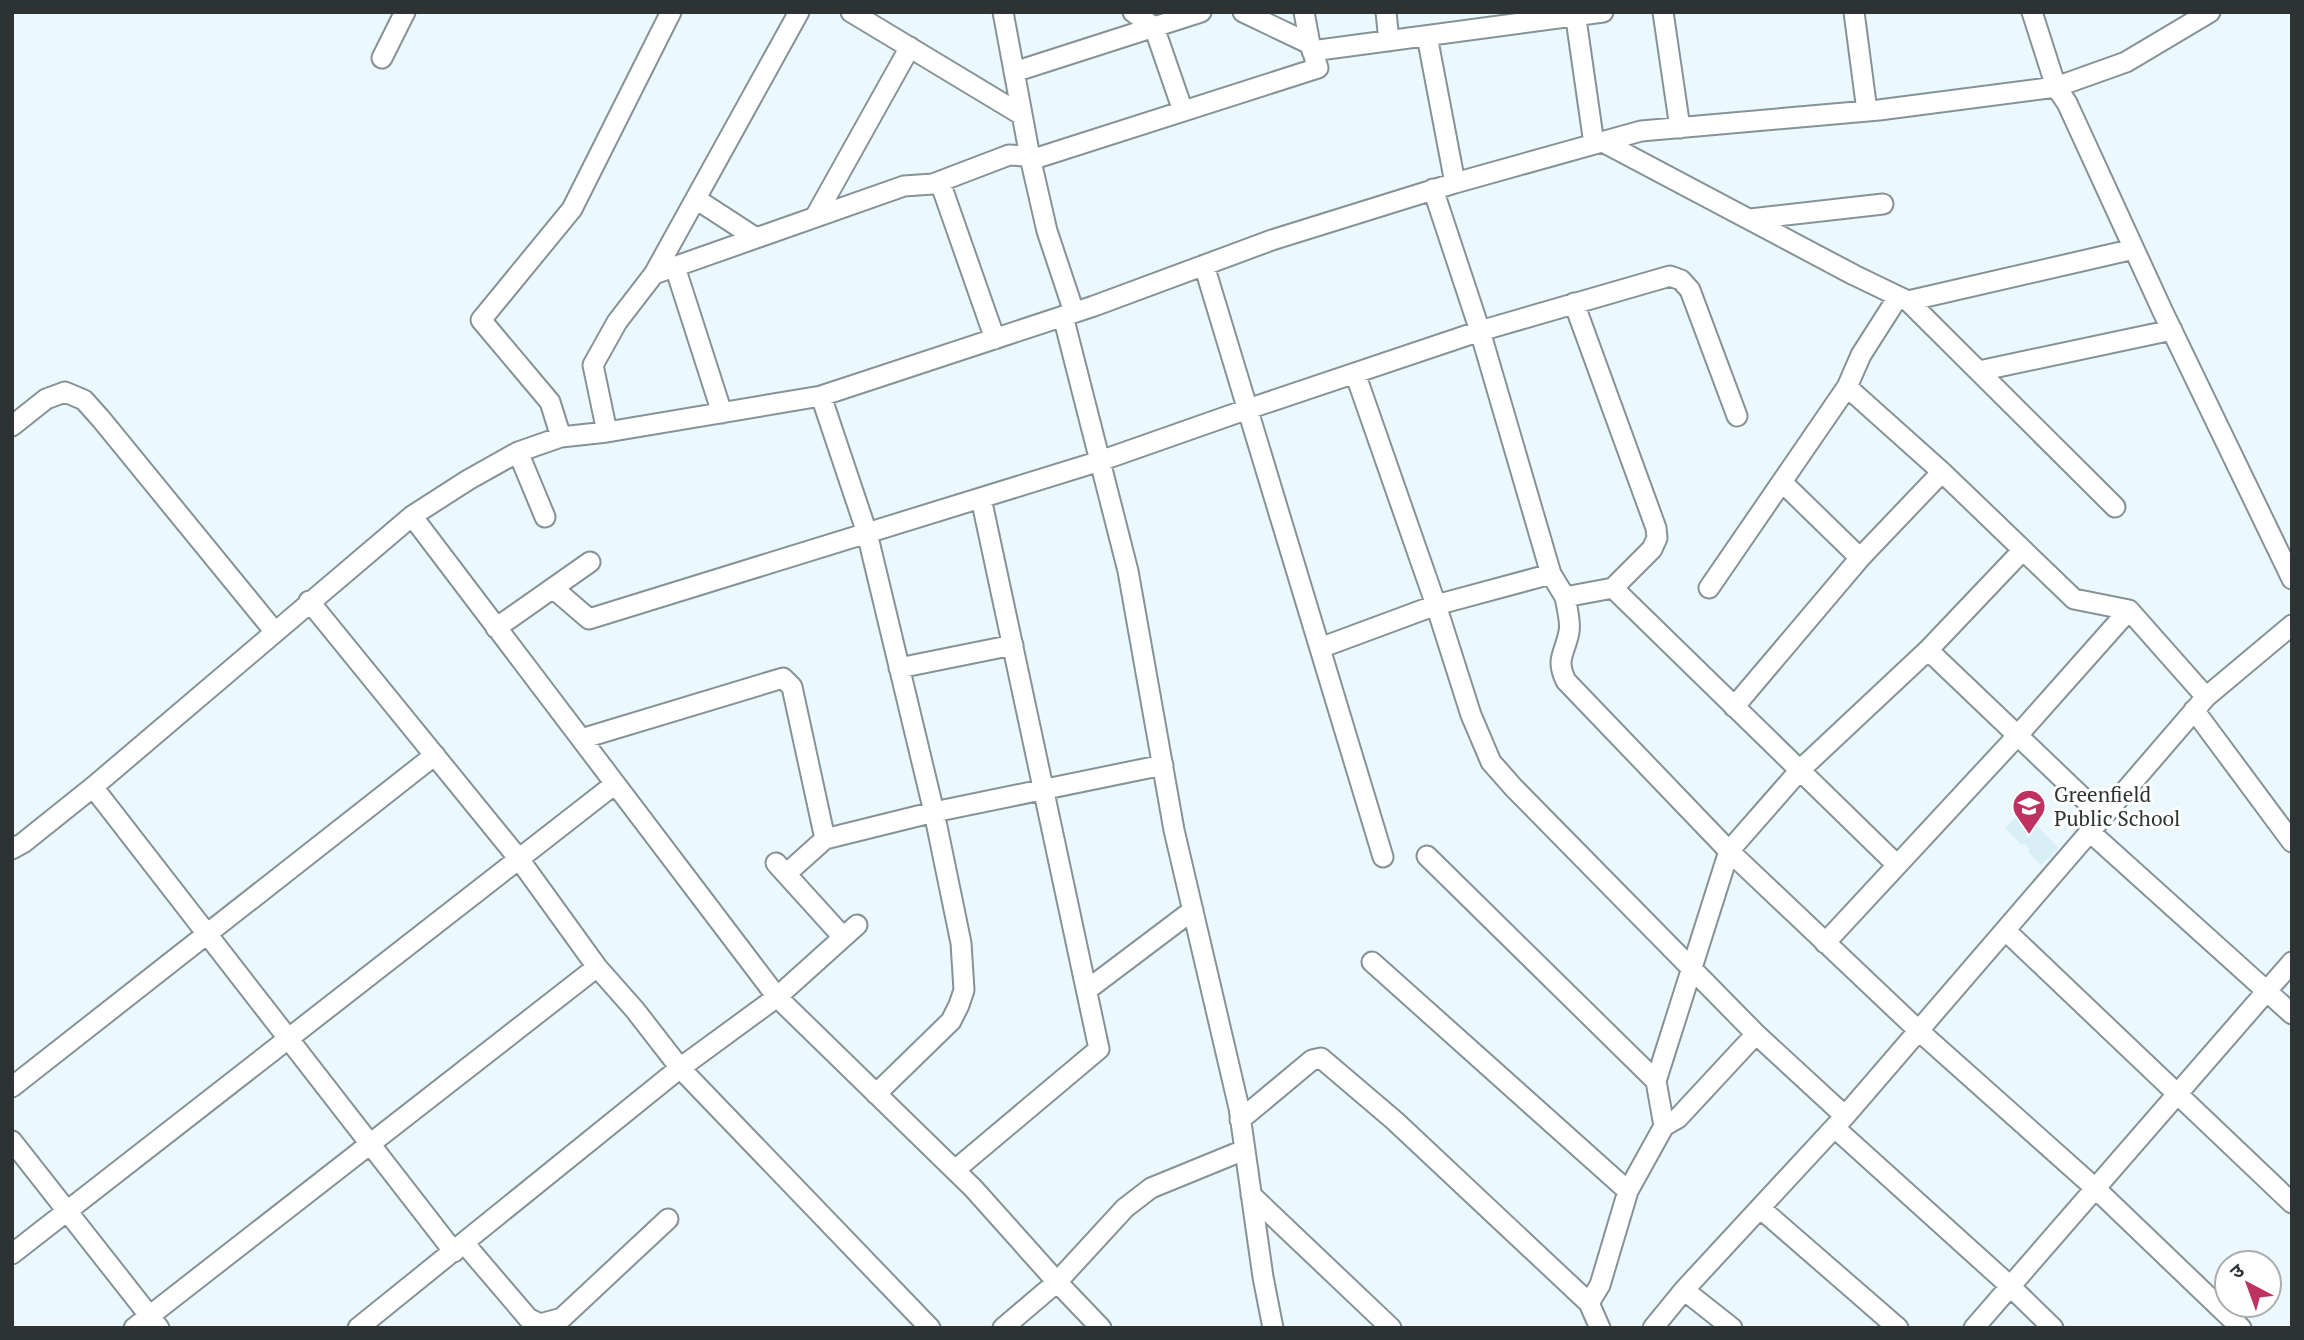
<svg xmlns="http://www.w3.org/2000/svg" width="2304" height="1340" font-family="'PT Serif','Noto Sans Devanagari',serif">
  <rect width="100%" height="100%" fill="#ebf9fe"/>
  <!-- built -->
  <path fill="#d8eff6" d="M2022,811L2059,848L2041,865L2028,852L2030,850L2024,843L2021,845L2005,828Z"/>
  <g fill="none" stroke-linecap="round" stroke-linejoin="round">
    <defs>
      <path id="minor" d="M851,12L1022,115
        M1003,12L1030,157L1047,231L1074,312
        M1133,12L1154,27L1183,111
        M1304,12L1310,44
        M1386,12L1389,41
        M1575,12L1594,144
        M1663,12L1680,128
        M1854,12L1867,111
        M2032,12L2056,87L2067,103L2163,312L2292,579
        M1427,36L1455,183
        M1312,51L1603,12
        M382,58L405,12
        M1014,72L1201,12
        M1603,142L1854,275L1908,301L2115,507
        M940,182L995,339
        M1433,189L1480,331L1551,574L1565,597
        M696,199L756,238
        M815,217L910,47
        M1750,219L1883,204
        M1204,265L1383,857
        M675,267L722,413
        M654,274L799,12
        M1898,297L1861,355L1847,387L1942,472L2074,599L2129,610L2206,697
        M1908,301L2134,249
        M1574,303L1656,528L1657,538L1652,549L1613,588L1565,597C1567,608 1571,622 1569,632C1565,654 1555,658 1566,681L1729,851L1919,1031L2095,1188L2241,1328
        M1063,316L1128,571L1174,830L1239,1108L1263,1277L1273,1328
        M1979,371L2172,330
        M1355,373L1436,605L1471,715L1491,762L1513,787L1756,1034L1845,1116
        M821,396L867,533L934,812L961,943L964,990L959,1005L951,1021L876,1094
        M12,426L46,399L65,392L84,400L101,419L275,632
        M607,432L593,365L617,322L654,274L904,186L933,184L1009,155L1040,157L1318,68L1310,44L1243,12
        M561,437L550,402L481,320L572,209L671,12
        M518,452L545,517
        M1782,482L1860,558
        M412,516L777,997L973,1188L1057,1282L1101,1328
        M553,588L589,619L1100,461L1248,409L1480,331L1670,276L1681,280L1690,290L1737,416
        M1613,588L1896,864
        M1709,588L1847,387
        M309,601L519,859L597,967L635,1010L680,1068L930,1328
        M496,628L590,562
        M1320,648L1436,605L1551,574
        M1928,650L2103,817
        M899,668L1013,645
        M1734,707L1860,558L1942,472
        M2194,710L2292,842
        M581,739L783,678L792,687L825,839
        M93,787L454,1252
        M2090,832L2292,1014
        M12,849L23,843L93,787L412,516L468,480L518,452L561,437L607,432L821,396L1094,306L1272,240L1455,183L1641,131L1879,110L2056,87L2126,62L2210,12
        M1427,856L1656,1081
        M776,863L843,937
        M786,874L825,839L934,812L1163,765
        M2006,931L2292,1203
        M1825,943L2018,735L2129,610
        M1372,962L1628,1191
        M1087,990L1193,910
        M12,1087L435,755
        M1240,1120L1312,1060L1321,1058L1395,1121L1589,1303L1600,1328
        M1664,1126L1656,1081L1729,851L1800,770L1928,650L2023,550
        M1835,1128L2010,1286L2053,1328
        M12,1141L159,1328
        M955,1170L1099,1049L981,498
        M1251,1195L1391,1328
        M1760,1208L1898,1328
        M464,1243L528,1318L540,1324L562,1318L668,1219
        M12,1254L615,784
        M1684,1290L1732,1328
        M1589,1303L1600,1285L1628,1191L1664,1126L1678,1118L1756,1034
        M134,1328L597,967
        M358,1328L680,1068L777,997L857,925
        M1003,1328L1057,1282L1125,1208L1151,1188L1244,1150
        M1653,1328L1684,1290L1845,1116L2206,697L2292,625
        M1974,1328L2292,962"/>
    </defs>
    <!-- minor casing -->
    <use href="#minor" stroke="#859296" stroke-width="23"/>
    <!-- minor -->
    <use href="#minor" stroke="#fff" stroke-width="19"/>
  </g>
  <!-- icons -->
  <defs>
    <symbol id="school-pin" viewBox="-11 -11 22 30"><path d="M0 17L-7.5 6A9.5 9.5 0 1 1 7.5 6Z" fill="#bf3160" stroke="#fff"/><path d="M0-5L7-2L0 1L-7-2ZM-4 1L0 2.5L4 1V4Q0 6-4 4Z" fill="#fff"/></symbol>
  </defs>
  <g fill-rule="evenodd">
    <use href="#school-pin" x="2010" y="787" width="38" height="52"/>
  </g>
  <g text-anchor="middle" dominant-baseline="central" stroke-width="6" stroke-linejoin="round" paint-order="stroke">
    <!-- poi labels -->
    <g font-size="21" fill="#2d3334" stroke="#fff" text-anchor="start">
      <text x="2054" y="794">Greenfield<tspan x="2054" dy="24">Public School</tspan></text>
    </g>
  </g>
  <!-- border -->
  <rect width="2304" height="1340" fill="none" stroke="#2d3334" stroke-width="28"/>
  <!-- north arrow -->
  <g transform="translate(2248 1284) rotate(319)"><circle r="33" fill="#ffffff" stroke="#abadae" stroke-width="2"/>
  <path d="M0-5L12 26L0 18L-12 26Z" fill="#bf3160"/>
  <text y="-10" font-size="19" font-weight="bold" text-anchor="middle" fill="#2d3334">उ</text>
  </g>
</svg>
